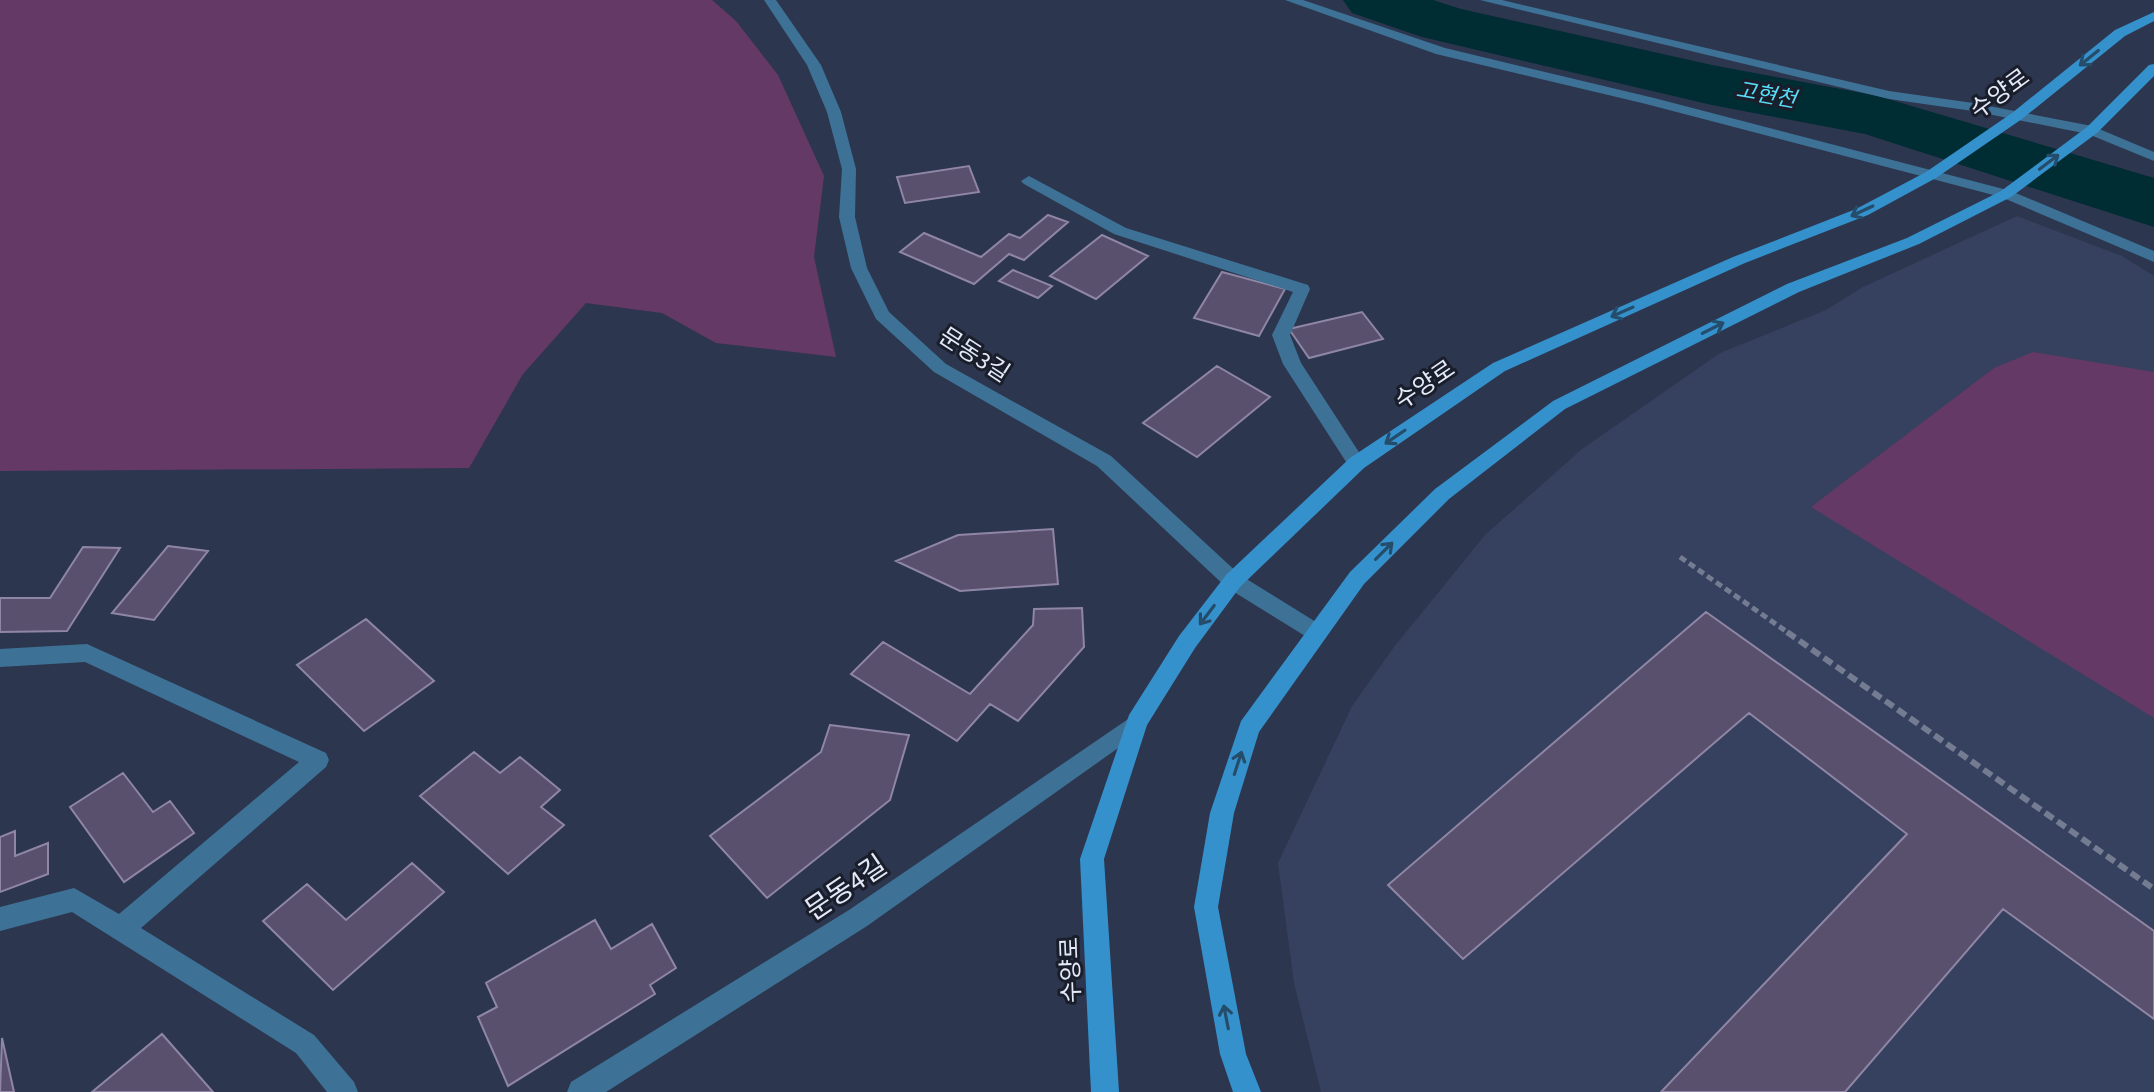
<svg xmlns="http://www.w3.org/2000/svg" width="2154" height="1092" font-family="'Source Sans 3','Noto Sans KR',sans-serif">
  <rect width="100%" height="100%" fill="#2d364f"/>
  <!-- built -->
  <path fill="#36405f" d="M2017,216L2122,256L2154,276V1092H1321L1294,983L1278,863L1352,706L1394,647L1485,535L1582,449L1720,353L1826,310L1863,287Z"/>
  <!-- green -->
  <path fill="#653966" d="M0,0H712L736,21L778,75L824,176L814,257L836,357L716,343L662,313L586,303L523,374L469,468L0,471Z
    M2033,352L2154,372V718L1811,507L1994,368Z"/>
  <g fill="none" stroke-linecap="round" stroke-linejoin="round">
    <!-- river -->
    <path fill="#002c34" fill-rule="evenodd" d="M1343,0H1433L1461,9L1712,65L1878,96L2154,178V227L1865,134L1712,105L1422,37L1352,13Z"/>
  </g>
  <!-- building -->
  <path fill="#58506c" stroke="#8f86a5" stroke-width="2" d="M969,166L979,192L905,203L897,177Z
    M1048,215L1068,222L1024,260L1009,254L974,284L900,252L924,233L981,257L1009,234L1020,238Z
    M1102,235L1148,256L1096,299L1050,276Z
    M1013,270L1052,286L1038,298L999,281Z
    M1222,272L1285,289L1259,336L1194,318Z
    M1362,312L1383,339L1309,358L1289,329Z
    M1217,366L1270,397L1197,457L1143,423Z
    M1053,529L1058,584L960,591L896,561L958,535Z
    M168,546L208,551L154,620L112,613Z
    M83,547L120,548L67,631L0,632V598H50Z
    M1082,608L1084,647L1018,721L990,704L957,741L851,674L883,642L970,694L1033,625L1034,609Z
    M1706,612L2154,931V1019L2003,909L1845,1092H1661L1907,834L1749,713L1463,959L1388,885Z
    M366,619L434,681L364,731L297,665Z
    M830,725L909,735L890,800L767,898L710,836L821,752Z
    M474,752L500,773L520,757L560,790L541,807L564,825L508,874L420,796Z
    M123,773L153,812L170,801L194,833L124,882L70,807Z
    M15,831V856L48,843V874L0,892V837Z
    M412,863L444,892L333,990L263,921L307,884L346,920Z
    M595,920L611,949L652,924L676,968L650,985L655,994L508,1086L478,1017L497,1007L486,983Z
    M162,1034L213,1092H92Z
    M2,1038L14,1092H0Z"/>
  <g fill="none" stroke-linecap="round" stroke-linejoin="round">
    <!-- path-far1 -->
    <path stroke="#747c91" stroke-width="5" stroke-dasharray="7 4" stroke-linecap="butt" d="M1680,557L1790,634"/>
    <!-- path -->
    <path stroke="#747c91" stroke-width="6" stroke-dasharray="10 5" stroke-linecap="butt" d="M1787,632L2154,889"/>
    <!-- lane -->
    <path fill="#3d7296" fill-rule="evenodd" d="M1285,0H1303L1445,48L1654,98L2011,191L2154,251V262L2001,197L1646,104L1436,54Z
      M1480,0H1502L1889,91L1973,103L2092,126L2154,152V161L2088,134L1973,111L1889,99Z
      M1029,176L1126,228L1308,285L1310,289L1290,335L1301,363L1366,463L1364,468H1350L1283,364L1272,335L1293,292L1114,234L1024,184L1021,181Z"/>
    <!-- street -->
    <path fill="#3d7296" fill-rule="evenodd" d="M764,0H776L821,65L841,112L856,169L855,217L867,268L889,312L946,364L1111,456L1240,575L1324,627L1328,633L1324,639L1317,641L1310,639L1226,587L1097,466L934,372L876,319L851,268L839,217L842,169L827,112L807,65Z
      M87,644L326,753L329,760L326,767L141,928L314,1035L354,1082L358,1092H327L296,1053L72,912L0,931V907L74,888L119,914L299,762L85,662L0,667V649Z
      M1137,713L1145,715L1148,722L1145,729L867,926L606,1092H567L571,1082L849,910Z"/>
    <!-- secondary -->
    <path fill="#3591cb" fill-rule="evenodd" d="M2154,12V21L2125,36L2022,119L1936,178L1868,215L1745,263L1505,371L1364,468L1240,587L1195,648L1147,725L1104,859L1119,1092H1091L1080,859L1129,715L1179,636L1226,575L1350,458L1493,363L1733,257L1856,209L1926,172L2012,113L2115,30Z
      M2154,64V76L2097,133L2011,197L1919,244L1799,292L1565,409L1449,499L1364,584L1259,732L1234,813L1218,907L1246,1054L1261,1092H1233L1220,1054L1194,907L1210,813L1241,721L1350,572L1435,489L1553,401L1787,284L1907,238L2001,191L2087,127L2149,65Z"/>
  </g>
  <!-- one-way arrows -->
  <defs><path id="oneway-shaft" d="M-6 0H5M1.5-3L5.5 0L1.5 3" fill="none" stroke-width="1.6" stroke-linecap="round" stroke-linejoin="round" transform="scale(2)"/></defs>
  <g stroke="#254c6a">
    <use href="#oneway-shaft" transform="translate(2089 58) rotate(141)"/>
    <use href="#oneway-shaft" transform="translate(2049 162) rotate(-37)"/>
    <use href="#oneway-shaft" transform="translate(1862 211) rotate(155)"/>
    <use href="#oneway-shaft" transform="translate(1622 312) rotate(156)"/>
    <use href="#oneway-shaft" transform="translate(1713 328) rotate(-27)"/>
    <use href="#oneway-shaft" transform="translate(1395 437) rotate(146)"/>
    <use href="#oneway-shaft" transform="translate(1384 551) rotate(-45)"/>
    <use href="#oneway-shaft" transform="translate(1207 615) rotate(127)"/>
    <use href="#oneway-shaft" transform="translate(1238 763) rotate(-72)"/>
    <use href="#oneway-shaft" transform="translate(1226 1017) rotate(-101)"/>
  </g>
  <g text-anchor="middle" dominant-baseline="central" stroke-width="6" stroke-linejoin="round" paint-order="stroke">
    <!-- far-water labels -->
    <g font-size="22" font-style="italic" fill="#57ddf6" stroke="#1a1e2a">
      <text transform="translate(1766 95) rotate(10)">고현천</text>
    </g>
    <!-- street labels -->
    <g font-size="24" fill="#e3e9f9" stroke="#1a1e2a">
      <text transform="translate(2000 94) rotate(-36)">수양로</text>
      <text transform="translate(974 355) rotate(33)">문동3길</text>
      <text transform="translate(1425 385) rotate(-34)">수양로</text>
      <text transform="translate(1071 970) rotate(-92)">수양로</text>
    </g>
    <!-- near-street labels -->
    <g font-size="28" fill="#e3e9f9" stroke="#1a1e2a">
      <text transform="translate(846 888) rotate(-34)">문동4길</text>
    </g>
  </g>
</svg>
